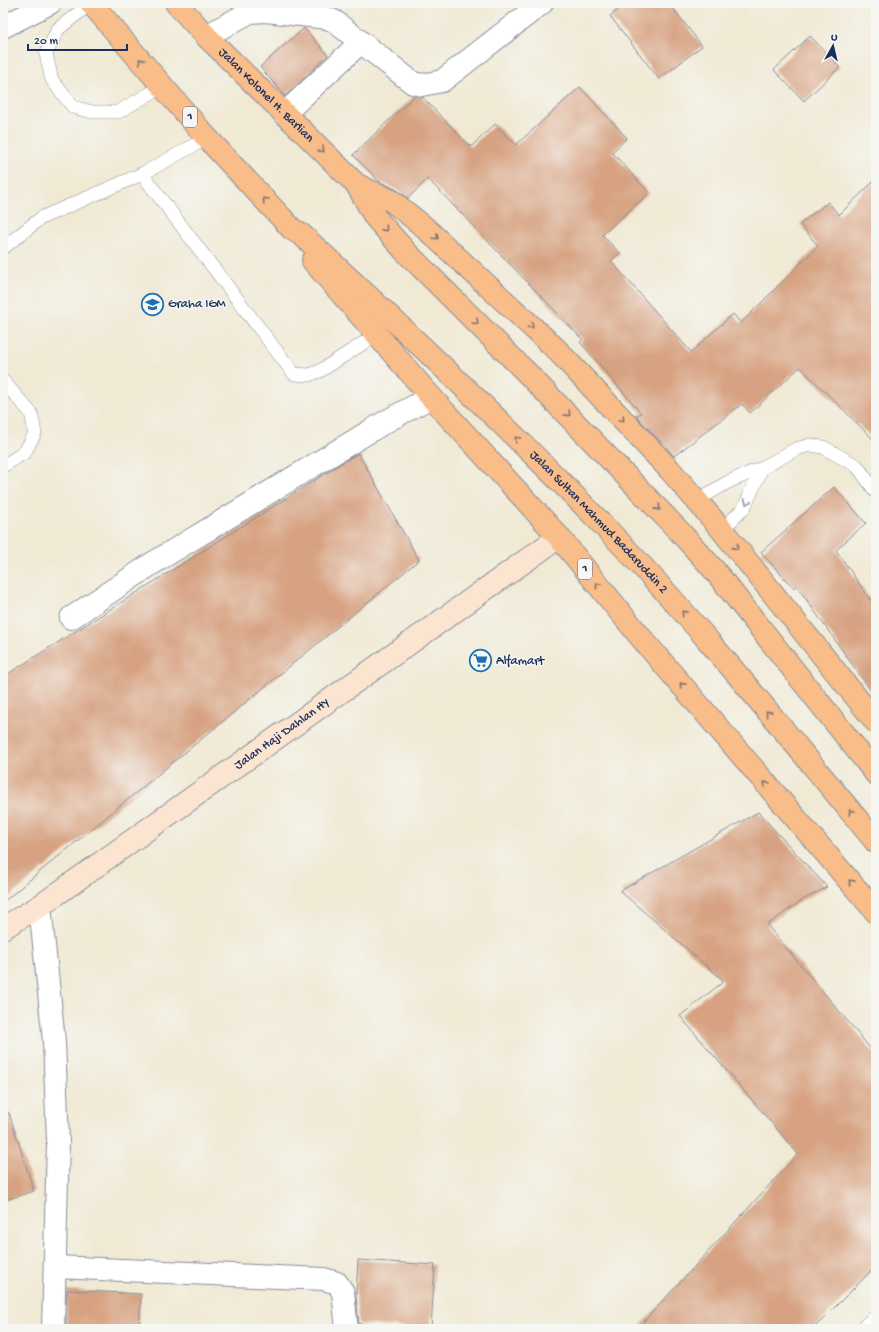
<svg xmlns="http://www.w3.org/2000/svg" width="879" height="1332" font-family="'Gochi Hand',sans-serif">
  <rect width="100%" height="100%" fill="#f6f6f2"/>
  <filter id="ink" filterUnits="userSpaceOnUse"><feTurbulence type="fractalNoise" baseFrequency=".025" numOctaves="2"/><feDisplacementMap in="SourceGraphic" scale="8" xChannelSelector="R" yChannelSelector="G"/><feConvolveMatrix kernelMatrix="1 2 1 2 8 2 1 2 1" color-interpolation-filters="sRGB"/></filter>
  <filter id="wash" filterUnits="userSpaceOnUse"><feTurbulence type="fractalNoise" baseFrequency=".012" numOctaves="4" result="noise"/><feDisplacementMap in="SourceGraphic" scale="16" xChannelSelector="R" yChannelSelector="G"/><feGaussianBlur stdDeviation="0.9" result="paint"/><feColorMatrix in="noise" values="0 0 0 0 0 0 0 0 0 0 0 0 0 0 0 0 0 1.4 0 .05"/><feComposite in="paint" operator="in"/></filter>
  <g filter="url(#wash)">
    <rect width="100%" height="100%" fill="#f0e9d4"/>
    <g id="blocks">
      <!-- building -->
      <path fill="#d7a281" d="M627,3H669L702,46L659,79L610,16Z
        M304,28L328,55L285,96L260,67Z
        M810,36L840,67L804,101L774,70Z
        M580,87L627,138L612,152L649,193L602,235L620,253L611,261L691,352L733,314L741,323L818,246L800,224L828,202L839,215L876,179V442L800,367L750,413L742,404L674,456L636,416L641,413L580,342L583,340L428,179L408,198L397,190L379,181L353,155L414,96L422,97L471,147L495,124L516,145Z
        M358,453L419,560L3,902V677Z
        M834,487L866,523L836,550L876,608V698L796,585L793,588L761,552Z
        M758,812L827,887L801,901L767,925L876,1055V1266L813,1329H637L798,1154L680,1016L724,981L620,891Z
        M9,1113L34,1191L3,1201V1114Z
        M358,1260L435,1265L431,1329L359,1324L356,1297Z
        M67,1290L141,1294L139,1329H66Z"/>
    </g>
  </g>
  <g filter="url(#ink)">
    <use href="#blocks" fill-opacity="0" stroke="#868c99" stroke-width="1"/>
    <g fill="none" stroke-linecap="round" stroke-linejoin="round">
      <defs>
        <path id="lane" d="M91,3L58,29L46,54L52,80L73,107L92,112H118L163,86
          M142,174L294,374L309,375L320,371L376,335
          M3,248L41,218L142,174L207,138
          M3,381L31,413L35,433L25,452L3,466
          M696,501L730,481L762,468L796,449L810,445L823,447L857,466L876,492
          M722,530L744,508L762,468
          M861,1329L876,1316"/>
        <path id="street" d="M3,27L50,3
          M206,36L250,12L266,11L327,18L334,21L413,83L422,85L442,81L542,3
          M284,114L361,42
          M71,618L153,563L385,422L431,397
          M40,906L54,1041L58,1141L53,1329
          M56,1267L324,1279L337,1283L343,1292L347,1329"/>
        <g id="secondary">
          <path id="s1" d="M3,928L40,906L559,537"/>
        </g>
        <g id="highway">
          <path id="s2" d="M91,3L207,138L292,229L302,235C403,328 503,422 599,521C698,622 786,734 876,842"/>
          <path id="s3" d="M176,3L206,36L357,185L375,217L405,251L529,375L680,532L715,571L876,774"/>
          <path d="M357,185L392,201L423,226L555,348L670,470L722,530L876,722"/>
          <path d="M313,261L431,397L559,537L643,640L876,912"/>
        </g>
      </defs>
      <!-- lane casing -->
      <use href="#lane" stroke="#868c99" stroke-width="14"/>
      <!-- street casing -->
      <use href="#street" stroke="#868c99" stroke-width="24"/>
      <!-- secondary casing -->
      <use href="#secondary" stroke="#868c99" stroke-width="24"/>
      <!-- highway casing -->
      <use href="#highway" stroke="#868c99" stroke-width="24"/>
      <!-- lane -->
      <use href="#lane" stroke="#fff" stroke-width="13"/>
      <!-- street -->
      <use href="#street" stroke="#fff" stroke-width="22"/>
      <!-- secondary -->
      <use href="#secondary" stroke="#fce5d0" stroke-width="22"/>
      <!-- highway -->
      <use href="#highway" stroke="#f8bd89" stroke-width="22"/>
    </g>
    <!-- one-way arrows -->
    <defs><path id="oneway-chevron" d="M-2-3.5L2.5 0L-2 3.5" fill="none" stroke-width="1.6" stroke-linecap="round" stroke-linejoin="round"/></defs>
    <g stroke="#7e6f71">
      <use href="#oneway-chevron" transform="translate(141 61) rotate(-131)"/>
      <use href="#oneway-chevron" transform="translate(322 150) rotate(45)"/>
      <use href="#oneway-chevron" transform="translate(265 200) rotate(-133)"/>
      <use href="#oneway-chevron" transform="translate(385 229) rotate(49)"/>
      <use href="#oneway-chevron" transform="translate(436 237) rotate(43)"/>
      <use href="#oneway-chevron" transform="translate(476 322) rotate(45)"/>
      <use href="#oneway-chevron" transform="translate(531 326) rotate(43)"/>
      <use href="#oneway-chevron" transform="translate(568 414) rotate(46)"/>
      <use href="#oneway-chevron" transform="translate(622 419) rotate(47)"/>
      <use href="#oneway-chevron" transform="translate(517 439) rotate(-135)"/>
      <use href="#oneway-chevron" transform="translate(658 508) rotate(48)"/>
      <use href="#oneway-chevron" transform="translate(736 547) rotate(51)"/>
      <use href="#oneway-chevron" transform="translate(598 585) rotate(-129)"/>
      <use href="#oneway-chevron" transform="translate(684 613) rotate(-132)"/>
      <use href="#oneway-chevron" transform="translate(682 685) rotate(-131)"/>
      <use href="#oneway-chevron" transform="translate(768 713) rotate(-130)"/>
      <use href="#oneway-chevron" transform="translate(766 784) rotate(-131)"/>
      <use href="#oneway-chevron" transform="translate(851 812) rotate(-130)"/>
      <use href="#oneway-chevron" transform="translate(851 882) rotate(-130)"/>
    </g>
    <use stroke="#8d97ae" href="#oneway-chevron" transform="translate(747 502) rotate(114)"/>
  </g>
  <!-- icons -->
  <defs>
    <symbol id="school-ring" viewBox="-11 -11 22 22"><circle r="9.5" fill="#f6f6f2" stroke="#1f6fb2" stroke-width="1.5"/><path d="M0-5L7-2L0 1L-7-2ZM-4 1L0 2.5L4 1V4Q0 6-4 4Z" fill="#1f6fb2"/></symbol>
    <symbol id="supermarket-ring" viewBox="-11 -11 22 22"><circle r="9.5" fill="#f6f6f2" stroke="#1f6fb2" stroke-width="1.5"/><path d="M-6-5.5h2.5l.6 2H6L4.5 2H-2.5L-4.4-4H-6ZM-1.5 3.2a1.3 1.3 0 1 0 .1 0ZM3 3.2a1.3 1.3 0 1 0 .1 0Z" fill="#1f6fb2"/></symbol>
  </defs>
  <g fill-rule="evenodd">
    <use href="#school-ring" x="140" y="292" width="25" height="25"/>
    <use href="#supermarket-ring" x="468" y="648" width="25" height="25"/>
  </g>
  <g text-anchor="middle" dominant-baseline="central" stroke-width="3" stroke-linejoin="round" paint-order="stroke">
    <!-- shield labels -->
    <g fill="#f6f6f2" stroke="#5d6b8a" stroke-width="1">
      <rect x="183" y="107" width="14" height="20" rx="3"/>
      <rect x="578" y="559" width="14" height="20" rx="3"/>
    </g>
    <g font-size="12" font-weight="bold" fill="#1b2f5e">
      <text x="190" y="117">1</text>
      <text x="585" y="569">1</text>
    </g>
    <!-- street labels -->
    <g font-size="13" fill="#1b2f5e" stroke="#f6f6f2">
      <text stroke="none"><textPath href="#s3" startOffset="129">Jalan Kolonel H. Barlian</textPath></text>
      <text stroke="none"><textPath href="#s2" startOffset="727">Jalan Sultan Mahmud Badaruddin 2</textPath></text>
      <text stroke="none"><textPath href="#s1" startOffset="340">Jalan Haji Dahlan HY</textPath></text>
    </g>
    <!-- poi labels -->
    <g font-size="13" fill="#1b2f5e" stroke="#f6f6f2" text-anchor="start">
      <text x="168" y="304">Graha IGM</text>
      <text x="496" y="661">Alfamart</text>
    </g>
  </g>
  <!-- margin -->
  <rect width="879" height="1332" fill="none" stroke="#f6f6f2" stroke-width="16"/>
  <!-- north arrow -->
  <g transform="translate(833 46) rotate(8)" stroke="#f6f6f2" stroke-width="3" paint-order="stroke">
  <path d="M0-3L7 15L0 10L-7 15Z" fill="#1b2f5e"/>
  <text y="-6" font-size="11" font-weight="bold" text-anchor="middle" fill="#1b2f5e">U</text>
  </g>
  <!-- scale -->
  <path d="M28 44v6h99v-6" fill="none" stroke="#1b2f5e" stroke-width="2"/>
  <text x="34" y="44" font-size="12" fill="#1b2f5e" stroke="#f6f6f2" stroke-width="3" paint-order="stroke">20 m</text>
</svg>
